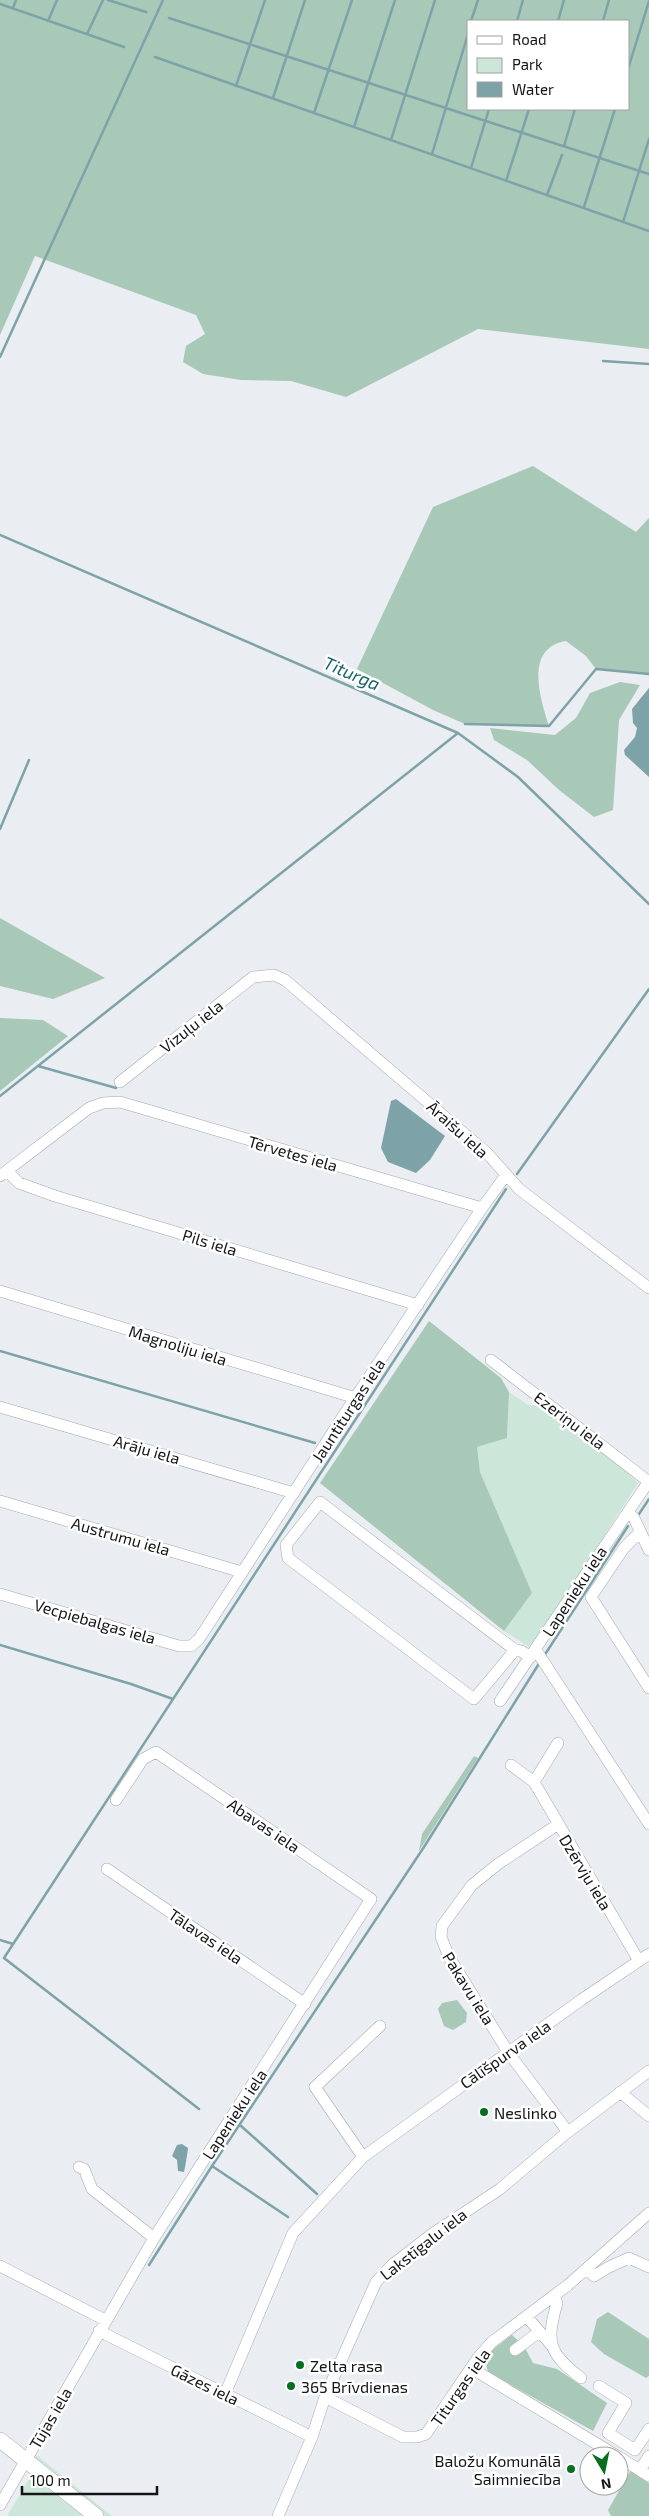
<svg xmlns="http://www.w3.org/2000/svg" width="649" height="2516" font-family="'Exo 2',sans-serif">
  <rect width="100%" height="100%" fill="#eaedf2"/>
  <!-- green -->
  <path fill="#cce7d9" d="M509,1392L528,1405L540,1406L600,1447L638,1483L572,1586L529,1647L504,1631L532,1593L480,1472L477,1447L507,1438Z
    M34,2453L112,2516H100L33,2459Z
    M31,2476L83,2516H7Z"/>
  <!-- forest -->
  <path fill="#a8c8b8" fill-rule="evenodd" d="M0,0H649V349L478,329L346,397L291,381L241,380L203,374L183,362L186,346L205,334L196,315L35,256L0,335ZM468,21H628V109H468Z
    M533,466L636,532L649,518V674L596,669L586,656L566,641C524,648 540,698 549,726L465,724L433,710L357,669L433,507Z
    M620,682L640,685L619,720L613,810L594,817L559,790L527,760L494,740L490,728L555,735L576,718L590,693Z
    M0,918L105,978L53,999L0,986Z
    M0,1018L43,1020L68,1036L0,1091Z
    M429,1321L501,1378L509,1392L507,1438L477,1447L480,1472L532,1593L504,1631L320,1483Z
    M474,1756L478,1758L419,1851L422,1834Z
    M457,2000L467,2013L466,2022L453,2030L444,2026L438,2009L442,2003Z
    M608,2312L649,2339V2376L646,2378L604,2354L591,2342L597,2319Z
    M512,2335L524,2346L533,2363L557,2369L607,2403L593,2431L488,2372L484,2356Z
    M631,2470L649,2483V2516H611L608,2510Z"/>
  <!-- water -->
  <path fill="#7da3a8" d="M649,688V777L625,755L624,750L635,737L637,728L633,723L632,709Z
    M396,1099L445,1136L430,1160L416,1173L388,1162L381,1148L391,1101Z
    M182,2144L188,2148C188,2150 185,2169 184,2172L178,2171L177,2160L172,2156L177,2145Z"/>
  <g fill="none" stroke-linecap="round" stroke-linejoin="round">
    <!-- stream -->
    <path stroke="#7da3a8" stroke-width="2.5" d="M108,0L146,12
      M0,4L124,47
      M13,8L16,0
      M169,18L649,174
      M48,21L57,0
      M471,21L478,0
      M517,21L523,0
      M558,21L564,0
      M603,21L609,0
      M87,34L103,0
      M155,57L649,231
      M628,69L649,1
      M236,86L265,0
      M273,98L305,0
      M314,113L352,0
      M354,127L395,0
      M391,140L435,0
      M564,146L575,109
      M432,154L468,34
      M471,168L489,109
      M506,181L529,109
      M547,195L562,155
      M584,207L615,109
      M623,222L649,139
      M0,357L163,0
      M603,361L649,364
      M0,535L458,733L518,777L649,904
      M465,724L549,726L596,669L649,674
      M0,829L29,760
      M38,1066L116,1088
      M0,1096L458,733
      M517,1174L649,989
      M0,1351L315,1443
      M639,1514L649,1499
      M0,1645L131,1684L173,1699
      M544,1656L628,1526
      M0,1940L13,1944
      M199,2109L4,1958L506,1189
      M240,2125L317,2194
      M212,2166L288,2217
      M149,2265L212,2166L424,1847L540,1662"/>
    <defs>
      <path id="minor" d="M120,1082L253,977L274,975L285,980L487,1153L519,1189L649,1288
        M7,1171L19,1183L55,1196L418,1305
        M0,1176L89,1108L103,1103L120,1102L482,1208
        M0,1291L356,1398
        M491,1360L649,1482
        M0,1407L294,1493
        M0,1501L242,1572
        M628,1512L634,1518L649,1550
        M640,1532L624,1548L591,1597L649,1688
        M0,1594L179,1646H191L199,1639L351,1404L482,1208L506,1175
        M515,1650L474,1699L288,1558L286,1545L320,1502L515,1650L521,1651L531,1657
        M536,1650L649,1824
        M500,1701L649,1481
        M558,1743L534,1782L639,1961
        M511,1765L534,1782
        M557,1825L498,1864L472,1885L442,1926L441,1937L449,1957L508,2052L568,2132
        M107,1869L305,2004
        M620,2092L649,2116
        M363,2157L315,2087L380,2026
        M79,2167L84,2169L92,2189L154,2238
        M0,2266L105,2320
        M587,2269L594,2276L609,2267L629,2258L649,2267
        M554,2296L557,2303C546,2342 548,2353 581,2378
        M527,2317L552,2346
        M99,2331L312,2437
        M515,2350L539,2332
        M471,2368L617,2456
        M599,2386L626,2403L608,2433L635,2450L649,2429
        M225,2394L293,2233L363,2157L581,2000L649,1954
        M325,2397L403,2437H417L426,2434L477,2359L492,2342L568,2285L649,2213
        M619,2457L649,2476
        M640,2470L649,2456
        M0,2505L154,2238L371,1899L156,1752L143,1759L116,1800
        M278,2516L312,2437L325,2397L376,2282L392,2265L432,2234L500,2189L564,2135L649,2071"/>
      <path id="major" d="M0,2440L96,2516"/>
    </defs>
    <!-- minor casing -->
    <use href="#minor" stroke="#a5a7ad" stroke-width="12"/>
    <!-- major casing -->
    <use href="#major" stroke="#a5a7ad" stroke-width="16"/>
    <!-- minor -->
    <use href="#minor" stroke="#fff" stroke-width="11"/>
    <!-- major -->
    <use href="#major" stroke="#fff" stroke-width="15"/>
  </g>
  <!-- markers -->
  <g fill="#056f1f" stroke="#fff" stroke-width="2">
    <circle cx="484" cy="2112" r="5"/>
    <circle cx="300" cy="2365" r="5"/>
    <circle cx="291" cy="2386" r="5"/>
    <circle cx="571" cy="2469" r="5"/>
  </g>
  <g text-anchor="middle" dominant-baseline="central" stroke-width="5" stroke-linejoin="round" paint-order="stroke">
    <!-- street labels -->
    <g font-size="16" fill="#141517" stroke="#fff">
      <text transform="translate(191 1026) rotate(-38)">Vizuļu iela</text>
      <text transform="translate(458 1129) rotate(42)">Āraišu iela</text>
      <text transform="translate(293 1153) rotate(16)">Tērvetes iela</text>
      <text transform="translate(210 1242) rotate(17)">Pils iela</text>
      <text transform="translate(178 1345) rotate(17)">Magnoliju iela</text>
      <text transform="translate(348 1410) rotate(-57)">Jauntiturgas iela</text>
      <text transform="translate(570 1420) rotate(37)">Ezeriņu iela</text>
      <text transform="translate(147 1449) rotate(16)">Arāju iela</text>
      <text transform="translate(121 1536) rotate(16)">Austrumu iela</text>
      <text transform="translate(574 1591) rotate(-57)">Lapenieku iela</text>
      <text transform="translate(95 1621) rotate(16)">Vecpiebalgas iela</text>
      <text transform="translate(264 1825) rotate(34)">Abavas iela</text>
      <text transform="translate(586 1872) rotate(59)">Dzērvju iela</text>
      <text transform="translate(206 1936) rotate(34)">Tālavas iela</text>
      <text transform="translate(469 1988) rotate(58)">Pakavu iela</text>
      <text transform="translate(505 2054) rotate(-35)">Cālīšpurva iela</text>
      <text transform="translate(234 2114) rotate(-57)">Lapenieku iela</text>
      <text transform="translate(423 2244) rotate(-38)">Lakstīgalu iela</text>
      <text transform="translate(205 2384) rotate(26)">Gāzes iela</text>
      <text transform="translate(460 2387) rotate(-55)">Titurgas iela</text>
      <text transform="translate(50 2418) rotate(-60)">Tūjas iela</text>
    </g>
    <!-- poi labels -->
    <g font-size="16" fill="#141517" stroke="#fff" text-anchor="start">
      <text x="494" y="2112">Neslinko</text>
      <text x="310" y="2365">Zelta rasa</text>
      <text x="301" y="2386">365 Brīvdienas</text>
      <text x="561" y="2460" text-anchor="end">Baložu Komunālā<tspan x="561" dy="18">Saimniecība</tspan></text>
    </g>
    <!-- water labels -->
    <g font-size="18" font-style="italic" fill="#16626c" stroke="#fff">
      <text transform="translate(352 673) rotate(23)">Titurga</text>
    </g>
  </g>
  <!-- legend -->
  <rect x="467" y="20" width="162" height="90" fill="#ffffff" stroke="#a1a1a2"/>
  <rect x="477" y="36" width="25" height="8" fill="#ffffff" stroke="#a1a1a2"/>
  <text x="512" y="45" font-size="15" fill="#141517">Road</text>
  <rect x="477" y="58" width="25" height="15" fill="#cce7d9" stroke="#a1a1a2"/>
  <text x="512" y="70" font-size="15" fill="#141517">Park</text>
  <rect x="477" y="82" width="25" height="15" fill="#7da3a8" stroke="#a1a1a2"/>
  <text x="512" y="95" font-size="15" fill="#141517">Water</text>
  <!-- north arrow -->
  <g transform="translate(604 2471) rotate(170)"><circle r="24" fill="#ffffff" stroke="#a1a1a2"/>
  <path d="M0-4L9 19L0 12L-9 19Z" fill="#056f1f"/>
  <text y="-8" font-size="14" font-weight="bold" text-anchor="middle" fill="#141517">N</text>
  </g>
  <!-- scale -->
  <path d="M22 2486v8h135v-8" fill="none" stroke="#141517" stroke-width="2.5"/>
  <text x="30" y="2486" font-size="15" fill="#141517" stroke="#ffffff" stroke-width="4" paint-order="stroke">100 m</text>
</svg>
